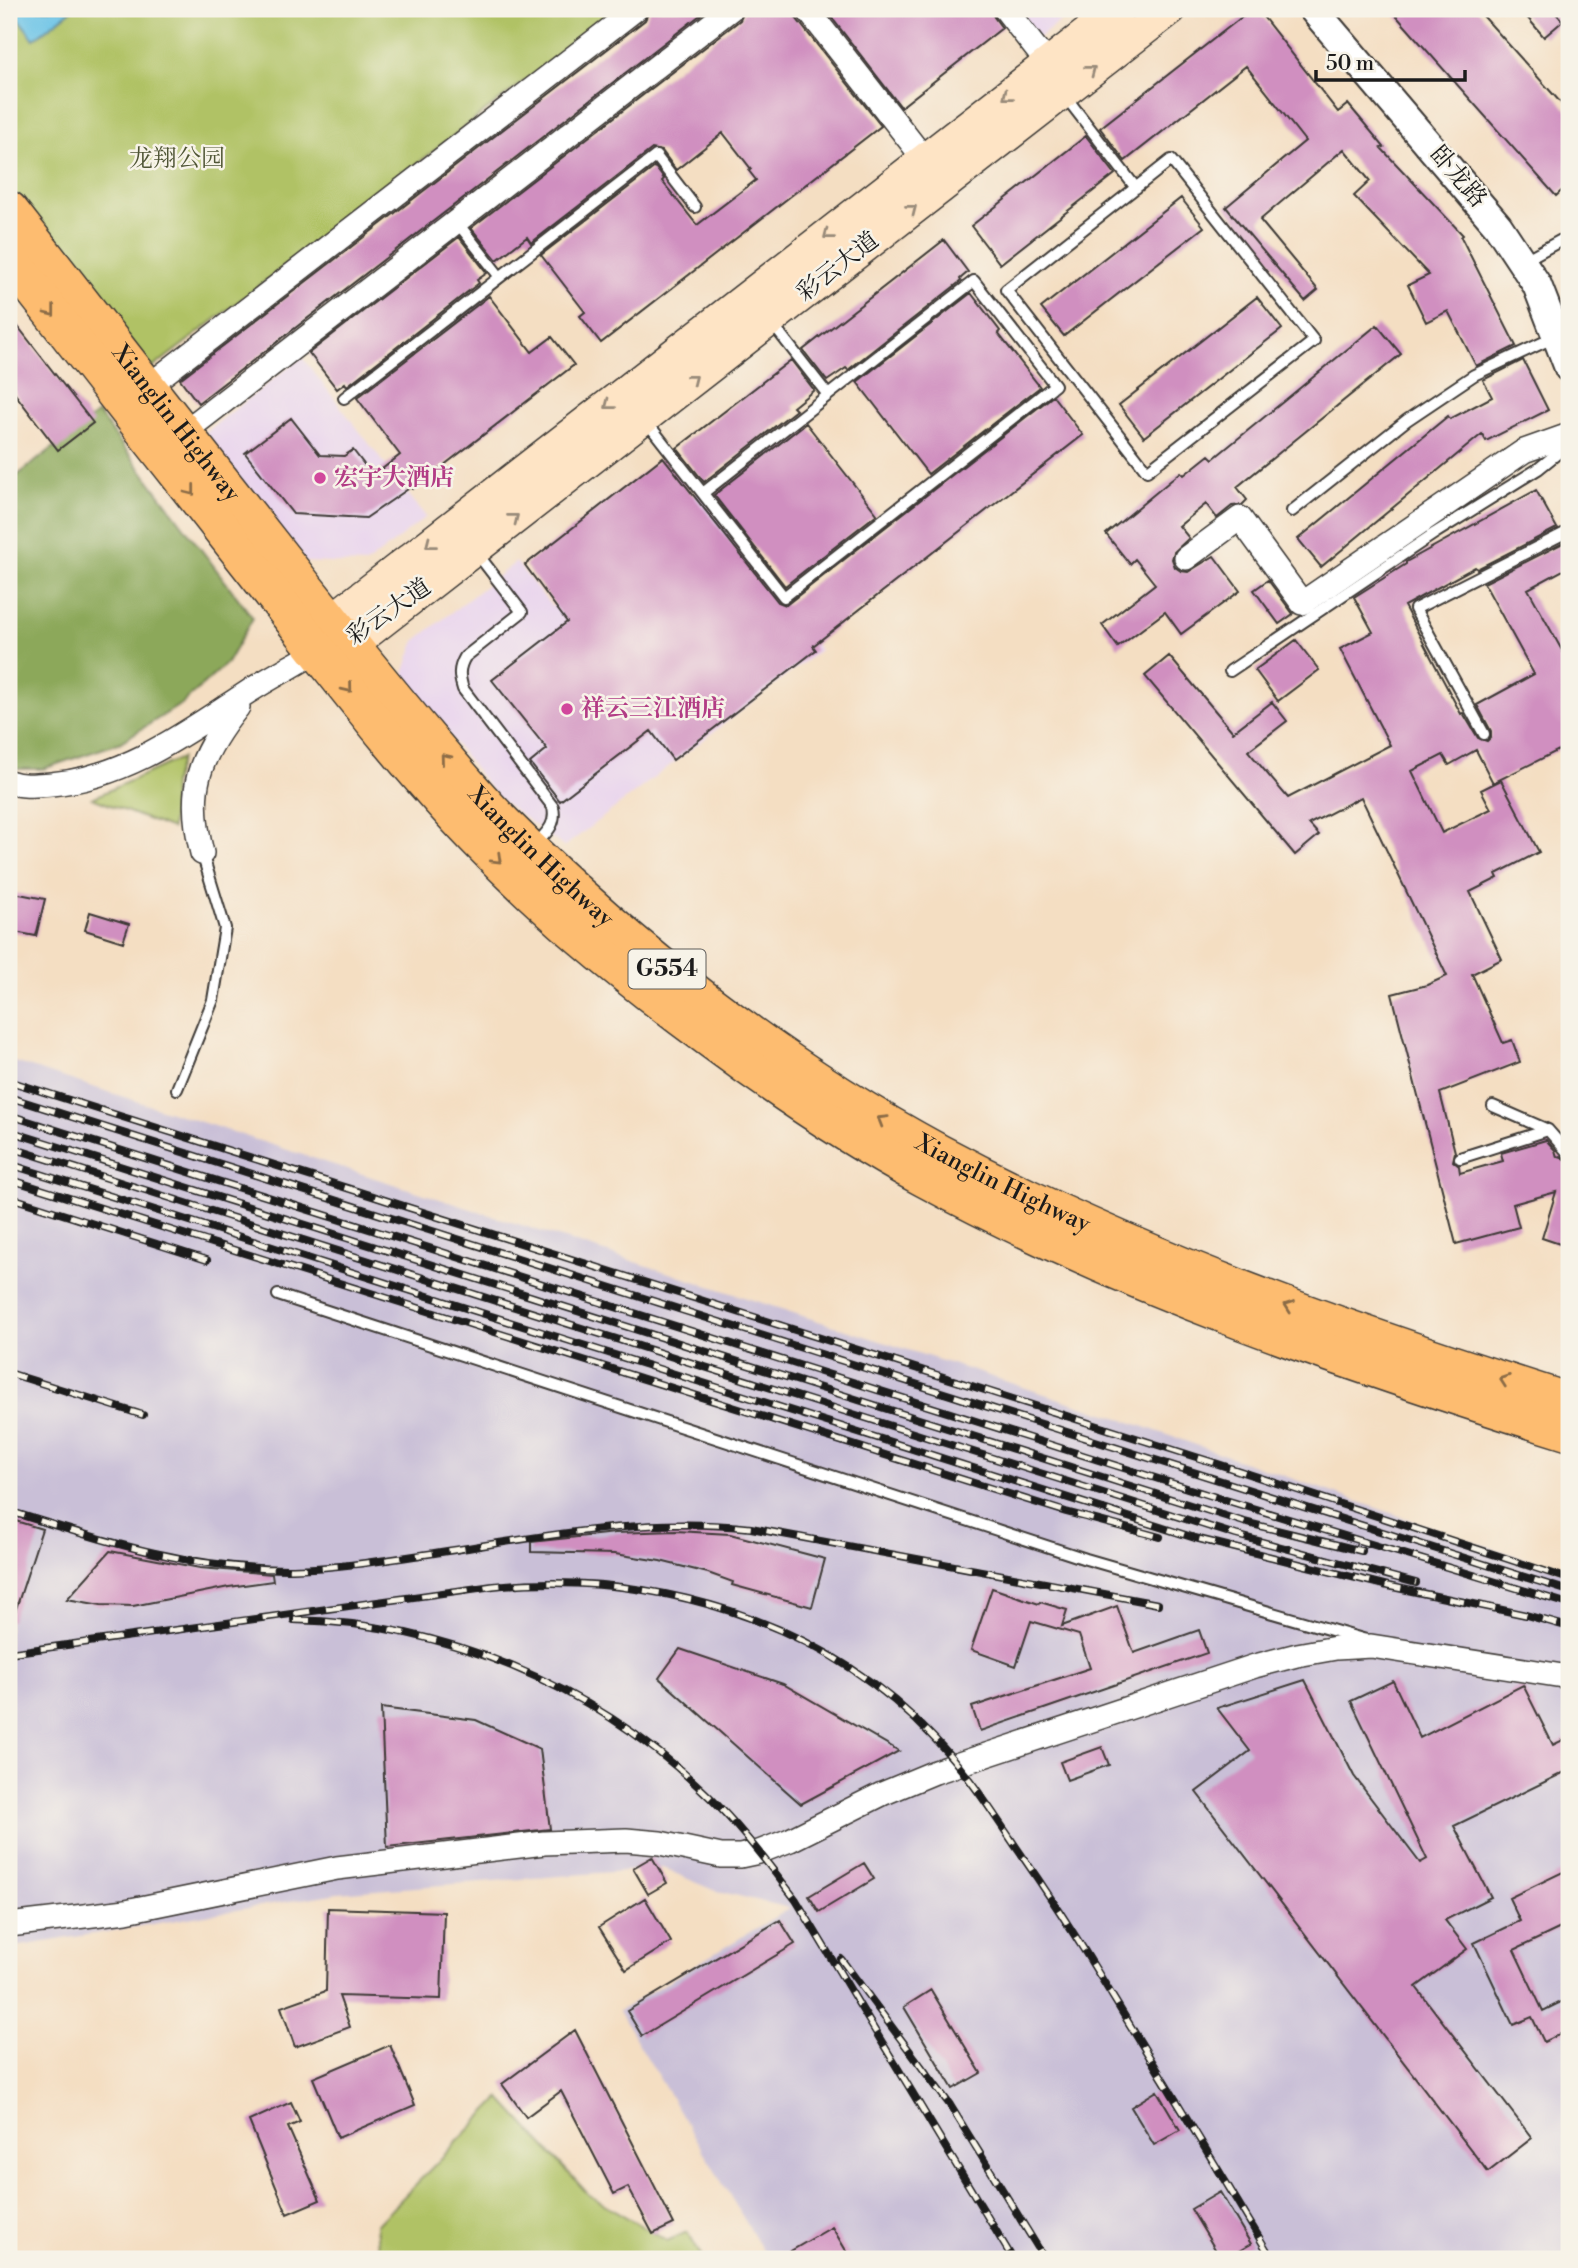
<svg xmlns="http://www.w3.org/2000/svg" width="1578" height="2268" font-family="'Libre Bodoni','Noto Serif SC',serif">
  <rect width="100%" height="100%" fill="#f7f3e8"/>
  <filter id="ink" filterUnits="userSpaceOnUse"><feTurbulence type="fractalNoise" baseFrequency=".0143" numOctaves="2"/><feDisplacementMap in="SourceGraphic" scale="14" xChannelSelector="R" yChannelSelector="G"/><feConvolveMatrix kernelMatrix="1 2 1 2 8 2 1 2 1" color-interpolation-filters="sRGB"/></filter>
  <filter id="wash" filterUnits="userSpaceOnUse"><feTurbulence type="fractalNoise" baseFrequency=".00686" numOctaves="4" result="noise"/><feDisplacementMap in="SourceGraphic" scale="28" xChannelSelector="R" yChannelSelector="G"/><feGaussianBlur stdDeviation="1.57" result="paint"/><feColorMatrix in="noise" values="0 0 0 0 0 0 0 0 0 0 0 0 0 0 0 0 0 1.4 0 .05"/><feComposite in="paint" operator="in"/></filter>
  <g filter="url(#wash)">
    <rect width="100%" height="100%" fill="#f4dec2"/>
    <!-- built -->
    <path fill="#e8d2ee" d="M1013,9H1076L1037,39Z
      M302,357L426,517L366,564L302,562L201,436Z
      M699,492L820,650L564,847L496,796L403,677L415,641L516,562L552,607Z"/>
    <!-- industrial -->
    <path fill="#c9bfd7" d="M9,1060L1119,1418L1465,1539L1569,1573V2259H768L619,2011L790,1908L713,1890L663,1868L338,1893L9,1948Z"/>
    <!-- green -->
    <path fill="#b0c265" stroke="#666f40" stroke-width="2" d="M9,9H618L151,369L9,187Z
      M181,758L173,783L172,829L92,798Z
      M500,2098L589,2195L667,2241L687,2232L703,2259H379L376,2225Z"/>
    <!-- forest -->
    <path fill="#8ca85a" stroke="#54623b" stroke-width="2" d="M98,413L253,618L227,663L183,703L119,743L43,769H9V482Z"/>
    <!-- water -->
    <path fill="#69c3e7" stroke="#427082" stroke-width="2" d="M11,9H73L34,39Z"/>
    <g id="blocks">
      <!-- building -->
      <path fill="#d08fc0" d="M650,9H708L198,403L180,379L645,20Z
        M745,9H793L796,18L881,126L601,343L580,316L585,312L541,255L655,167L664,179L662,181L697,225L756,180L749,171L751,169L723,133L676,170L662,151L652,149L531,243L527,237L497,260L471,228L740,20Z
        M825,9H991L994,17L1002,28L901,107Z
        M1252,9H1257L1338,112L1348,104L1384,147L1381,148L1463,235L1461,237L1516,346L1476,366L1448,311L1426,322L1408,285L1429,275L1354,196L1370,181L1344,149L1260,220L1318,290L1305,301L1226,207L1305,141L1246,66L1125,161L1100,128Z
        M1390,9H1477L1569,112V184L1556,196Z
        M1520,9H1552L1563,21L1544,37Z
        M1086,136L1115,174L1000,264L971,226Z
        M1181,198L1204,227L1064,336L1041,308Z
        M459,237L487,273L477,280L479,283L347,386L345,383L337,389L309,353Z
        M944,240L968,272L960,279L961,281L848,370L846,368L827,381L803,350Z
        M971,293L1000,331L998,333L1040,387L928,474L857,382Z
        M489,296L532,352L552,337L574,365L413,489L411,487L366,518L293,514L245,453L291,418L320,455L344,456L353,450L373,476L400,455L357,398Z
        M1257,297L1282,329L1144,437L1119,405Z
        M9,315L93,423L58,450L9,386Z
        M1377,325L1401,354L1237,487L1247,500L1242,505L1232,506L1217,518L1206,504L1179,526L1189,538L1174,552L1172,559L1175,567L1181,571L1188,572L1214,556L1240,591L1181,634L1165,612L1118,647L1102,625L1155,584L1135,559L1130,564L1106,534L1181,472L1184,475L1209,455L1213,459Z
        M791,360L814,390L793,407L796,410L704,482L677,448Z
        M1523,360L1548,410L1486,441L1482,434L1321,567L1298,539L1448,416L1450,419L1492,397L1483,380Z
        M1053,396L1083,435L813,646L816,650L673,760L651,731L560,801L530,763L547,749L492,680L567,622L525,565L663,457L778,602L786,605Z
        M806,423L877,514L785,586L714,495Z
        M1536,490L1557,528L1477,569L1475,567L1404,606L1461,714L1463,713L1478,738L1487,741L1491,737V731L1477,705L1534,674L1484,583L1565,542L1569,550V567L1528,589L1569,663V745L1493,783L1476,750L1449,765L1443,755L1412,771L1442,833L1491,809L1481,790L1501,780L1539,852L1496,874L1498,878L1470,892L1502,959L1472,974L1503,1043L1512,1040L1520,1062L1440,1093L1455,1152L1453,1161L1459,1166L1460,1173L1503,1161L1501,1153L1546,1140L1555,1150L1557,1157L1560,1156L1569,1163V1247L1542,1238L1556,1192L1513,1204L1519,1227L1456,1244L1392,994L1427,985L1447,976L1361,797L1309,824L1319,835L1295,855L1145,676L1169,656L1233,732L1272,702L1287,721L1248,751L1288,798L1390,745L1340,649L1373,632L1354,597L1406,564V562Z
        M1268,580L1293,614L1279,624L1254,590Z
        M1296,640L1319,670L1278,701L1255,670Z
        M9,892L45,899L36,936L9,931Z
        M90,912L129,924L123,942L85,930Z
        M9,1519L42,1529L12,1621H9Z
        M676,1531L730,1534L825,1559L812,1607L732,1585L733,1582L708,1573L660,1561L615,1554L531,1552V1542L615,1533Z
        M110,1551L200,1568L272,1574L273,1581L229,1587L133,1606L101,1605L67,1599Z
        M992,1588L1039,1604L1040,1602L1067,1610L1062,1626L1117,1606L1134,1653L1199,1630L1207,1653L980,1731L972,1707L1090,1668L1079,1635L1031,1621L1016,1666L971,1650Z
        M680,1649L783,1684L899,1751L801,1804L659,1678Z
        M1305,1680L1354,1776L1420,1863L1427,1859L1351,1701L1393,1681L1420,1738L1523,1685L1553,1745L1569,1737V1770L1454,1826L1491,1897L1445,1920L1467,1949L1416,1987L1532,2138L1488,2172L1196,1792L1250,1751L1217,1708Z
        M381,1708L476,1720L540,1749L550,1829L387,1847Z
        M1102,1747L1109,1765L1067,1780L1060,1762Z
        M652,1857L667,1883L648,1894L633,1868Z
        M864,1863L874,1879L819,1912L809,1896Z
        M1569,1869V1924L1514,1950L1543,2011L1569,1998V2030L1544,2042L1532,2017L1513,2025L1474,1943L1520,1921L1509,1898Z
        M645,1898L671,1942L626,1970L599,1927Z
        M328,1908L444,1912L441,1999L339,1996L350,2027L295,2047L281,2007L326,1991Z
        M780,1920L795,1944L642,2036L627,2011Z
        M931,1990L981,2073L953,2089L904,2007Z
        M575,2030L674,2224L653,2234L628,2187L614,2194L561,2091L526,2117L502,2084Z
        M390,2045L415,2105L338,2138L313,2078Z
        M1157,2091L1180,2130L1154,2145L1131,2107Z
        M291,2102L300,2122L288,2127L320,2200L287,2214L249,2121Z
        M1220,2192L1251,2244L1225,2259H1221L1191,2209Z
        M832,2227L851,2259H777Z"/>
    </g>
  </g>
  <g filter="url(#ink)">
    <use href="#blocks" fill-opacity="0" stroke="#3c3935" stroke-width="2"/>
    <g fill="none" stroke-linecap="round" stroke-linejoin="round">
      <defs>
        <path id="service" d="M1065,96L1136,188
          M1171,160L1314,341L1147,471L1006,290Z
          M456,221L500,277
          M1523,261L1569,236
          M771,322L828,395
          M344,398L656,156L695,207
          M646,421L784,597L1055,385L974,281L703,493
          M1292,511L1407,420L1474,375L1557,336
          M476,552L522,612L465,657C458,669 459,676 463,689L553,807C557,825 546,833 535,845
          M1230,671L1435,533L1538,469L1569,444
          M1484,734L1415,609L1569,531
          M177,1089L213,1000L225,928L202,853
          M1493,1106L1548,1130L1569,1154
          M1460,1158L1548,1130
          M278,1295L1086,1559L1366,1640"/>
        <path id="minor" d="M807,9L925,160
          M1005,9L1048,64
          M147,387L636,9
          M183,433L731,9
          M1186,558L1240,518L1302,603L1524,451L1569,435
          M9,782C23,787 36,785 51,784C126,778 187,732 248,692C271,677 295,665 318,651
          M202,853C186,790 198,757 238,707
          M9,1925L126,1911L337,1868L544,1843L626,1840L660,1843L721,1856H740L759,1852L790,1840L882,1794L935,1772L1255,1666L1297,1655L1336,1648L1371,1646L1569,1677"/>
        <path id="tertiary" d="M1313,9L1498,226L1537,285L1569,368"/>
        <path id="secondary" d="M321,644L331,621L1119,9
          M326,650L351,645L1170,9"/>
        <g id="trunk">
          <path id="s1" d="M9,210C106,335 204,460 302,584C344,637 387,690 430,741C454,769 478,798 504,824C631,951 781,1068 939,1153C1138,1259 1354,1334 1569,1402"/>
          <path d="M9,258C98,372 186,485 276,598C341,680 404,763 476,838C548,913 629,980 713,1041C780,1091 850,1138 924,1178C1127,1288 1349,1363 1569,1432"/>
        </g>
      </defs>
      <!-- service casing -->
      <use href="#service" stroke="#3c3935" stroke-width="14"/>
      <!-- minor casing -->
      <use href="#minor" stroke="#3c3935" stroke-width="26"/>
      <!-- tertiary casing -->
      <use href="#tertiary" stroke="#3c3935" stroke-width="32"/>
      <!-- secondary casing -->
      <use href="#secondary" stroke="#3c3935" stroke-width="35"/>
      <!-- trunk casing -->
      <use href="#trunk" stroke="#3c3935" stroke-width="40"/>
      <!-- service -->
      <use href="#service" stroke="#fff" stroke-width="10"/>
      <!-- minor -->
      <use href="#minor" stroke="#fff" stroke-width="23"/>
      <!-- tertiary -->
      <use href="#tertiary" stroke="#fff" stroke-width="28"/>
      <!-- secondary -->
      <use href="#secondary" stroke="#fee4c5" stroke-width="32"/>
      <!-- trunk -->
      <use href="#trunk" stroke="#fdbc6f" stroke-width="37"/>
      <defs>
        <path id="rail" d="M9,1081L1215,1463L1569,1579
          M9,1097L1569,1591
          M9,1115L1209,1495L1569,1604
          M9,1131L1244,1522L1362,1551
          M9,1147L1236,1535L1416,1583
          M9,1164L1195,1538L1388,1586L1526,1615L1569,1627
          M9,1179L1066,1512L1160,1537
          M9,1197L207,1260
          M9,1373L143,1415
          M9,1511C104,1541 192,1570 293,1569C334,1568 374,1562 414,1556C526,1540 638,1515 751,1528L1158,1604
          M294,1620C444,1623 591,1685 699,1787C736,1821 766,1861 796,1900L1013,2259
          M9,1653L493,1586C653,1570 822,1619 934,1738C965,1770 990,1808 1014,1844C1046,1890 1076,1936 1105,1984C1161,2076 1217,2167 1272,2259
          M841,1959L950,2105L1045,2259"/>
      </defs>
      <!-- rail casing -->
      <use href="#rail" stroke="#1c1c1c" stroke-width="8"/>
      <!-- rail -->
      <use href="#rail" stroke="#f7f3e8" stroke-width="5" stroke-dasharray="16" stroke-linecap="butt"/>
    </g>
    <!-- one-way arrows -->
    <defs><path id="oneway-chevron" d="M-2-3.5L2.5 0L-2 3.5" fill="none" stroke-width="1.6" stroke-linecap="round" stroke-linejoin="round" transform="scale(1.75)"/></defs>
    <g stroke="#988a79">
      <use href="#oneway-chevron" transform="translate(1091 70) rotate(-38)"/>
      <use href="#oneway-chevron" transform="translate(1007 96) rotate(142)"/>
      <use href="#oneway-chevron" transform="translate(912 209) rotate(-38)"/>
      <use href="#oneway-chevron" transform="translate(828 235) rotate(142)"/>
      <use href="#oneway-chevron" transform="translate(693 379) rotate(-38)"/>
      <use href="#oneway-chevron" transform="translate(609 405) rotate(142)"/>
      <use href="#oneway-chevron" transform="translate(514 518) rotate(-38)"/>
      <use href="#oneway-chevron" transform="translate(430 544) rotate(142)"/>
    </g>
    <g stroke="#8c6c46">
      <use href="#oneway-chevron" transform="translate(51 312) rotate(52)"/>
      <use href="#oneway-chevron" transform="translate(191 491) rotate(52)"/>
      <use href="#oneway-chevron" transform="translate(348 688) rotate(51)"/>
      <use href="#oneway-chevron" transform="translate(445 758) rotate(-130)"/>
      <use href="#oneway-chevron" transform="translate(497 859) rotate(44)"/>
      <use href="#oneway-chevron" transform="translate(882 1120) rotate(-149)"/>
      <use href="#oneway-chevron" transform="translate(1289 1306) rotate(-160)"/>
      <use href="#oneway-chevron" transform="translate(1504 1380) rotate(-161)"/>
    </g>
  </g>
  <!-- markers -->
  <g fill="#d1479c" stroke="#f7f3e8" stroke-width="2.5">
    <circle cx="320" cy="478" r="7"/>
    <circle cx="567" cy="709" r="7"/>
  </g>
  <g text-anchor="middle" dominant-baseline="central" stroke-width="5" stroke-linejoin="round" paint-order="stroke">
    <!-- shield labels -->
    <rect fill="#f7f3e8" stroke="#5e5c59" stroke-width="2" x="628.5" y="949.5" width="77" height="39" rx="5"/>
    <g font-size="23" font-weight="bold" fill="#1c1c1c">
      <text x="667" y="969">G554</text>
    </g>
    <!-- park labels -->
    <g font-size="24" fill="#505636" stroke="#f7f3e8">
      <text x="177" y="159">龙翔公园</text>
    </g>
    <!-- street labels -->
    <g font-size="24" fill="#1c1c1c" stroke="#f7f3e8">
      <text transform="translate(1458 177) rotate(49)">卧龙路</text>
      <text transform="translate(838 267) rotate(-38)">彩云大道</text>
      <text stroke="none"><textPath href="#s1" startOffset="271">Xianglin Highway</textPath></text>
      <text transform="translate(389 612) rotate(-35)">彩云大道</text>
      <text stroke="none"><textPath href="#s1" startOffset="838">Xianglin Highway</textPath></text>
      <text stroke="none"><textPath href="#s1" startOffset="1407">Xianglin Highway</textPath></text>
    </g>
    <!-- hotel labels -->
    <g font-size="24" font-weight="bold" fill="#b23c85" stroke="#f7f3e8" text-anchor="start">
      <text x="334" y="478">宏宇大酒店</text>
      <text x="581" y="709">祥云三江酒店</text>
    </g>
  </g>
  <!-- margin -->
  <rect width="1578" height="2268" fill="none" stroke="#f7f3e8" stroke-width="35"/>
  <!-- scale -->
  <path d="M1316 70v10h149v-10" fill="none" stroke="#1c1c1c" stroke-width="3.5"/>
  <text x="1326" y="70" font-size="21" fill="#1c1c1c" stroke="#f7f3e8" stroke-width="5" paint-order="stroke">50 m</text>
</svg>
